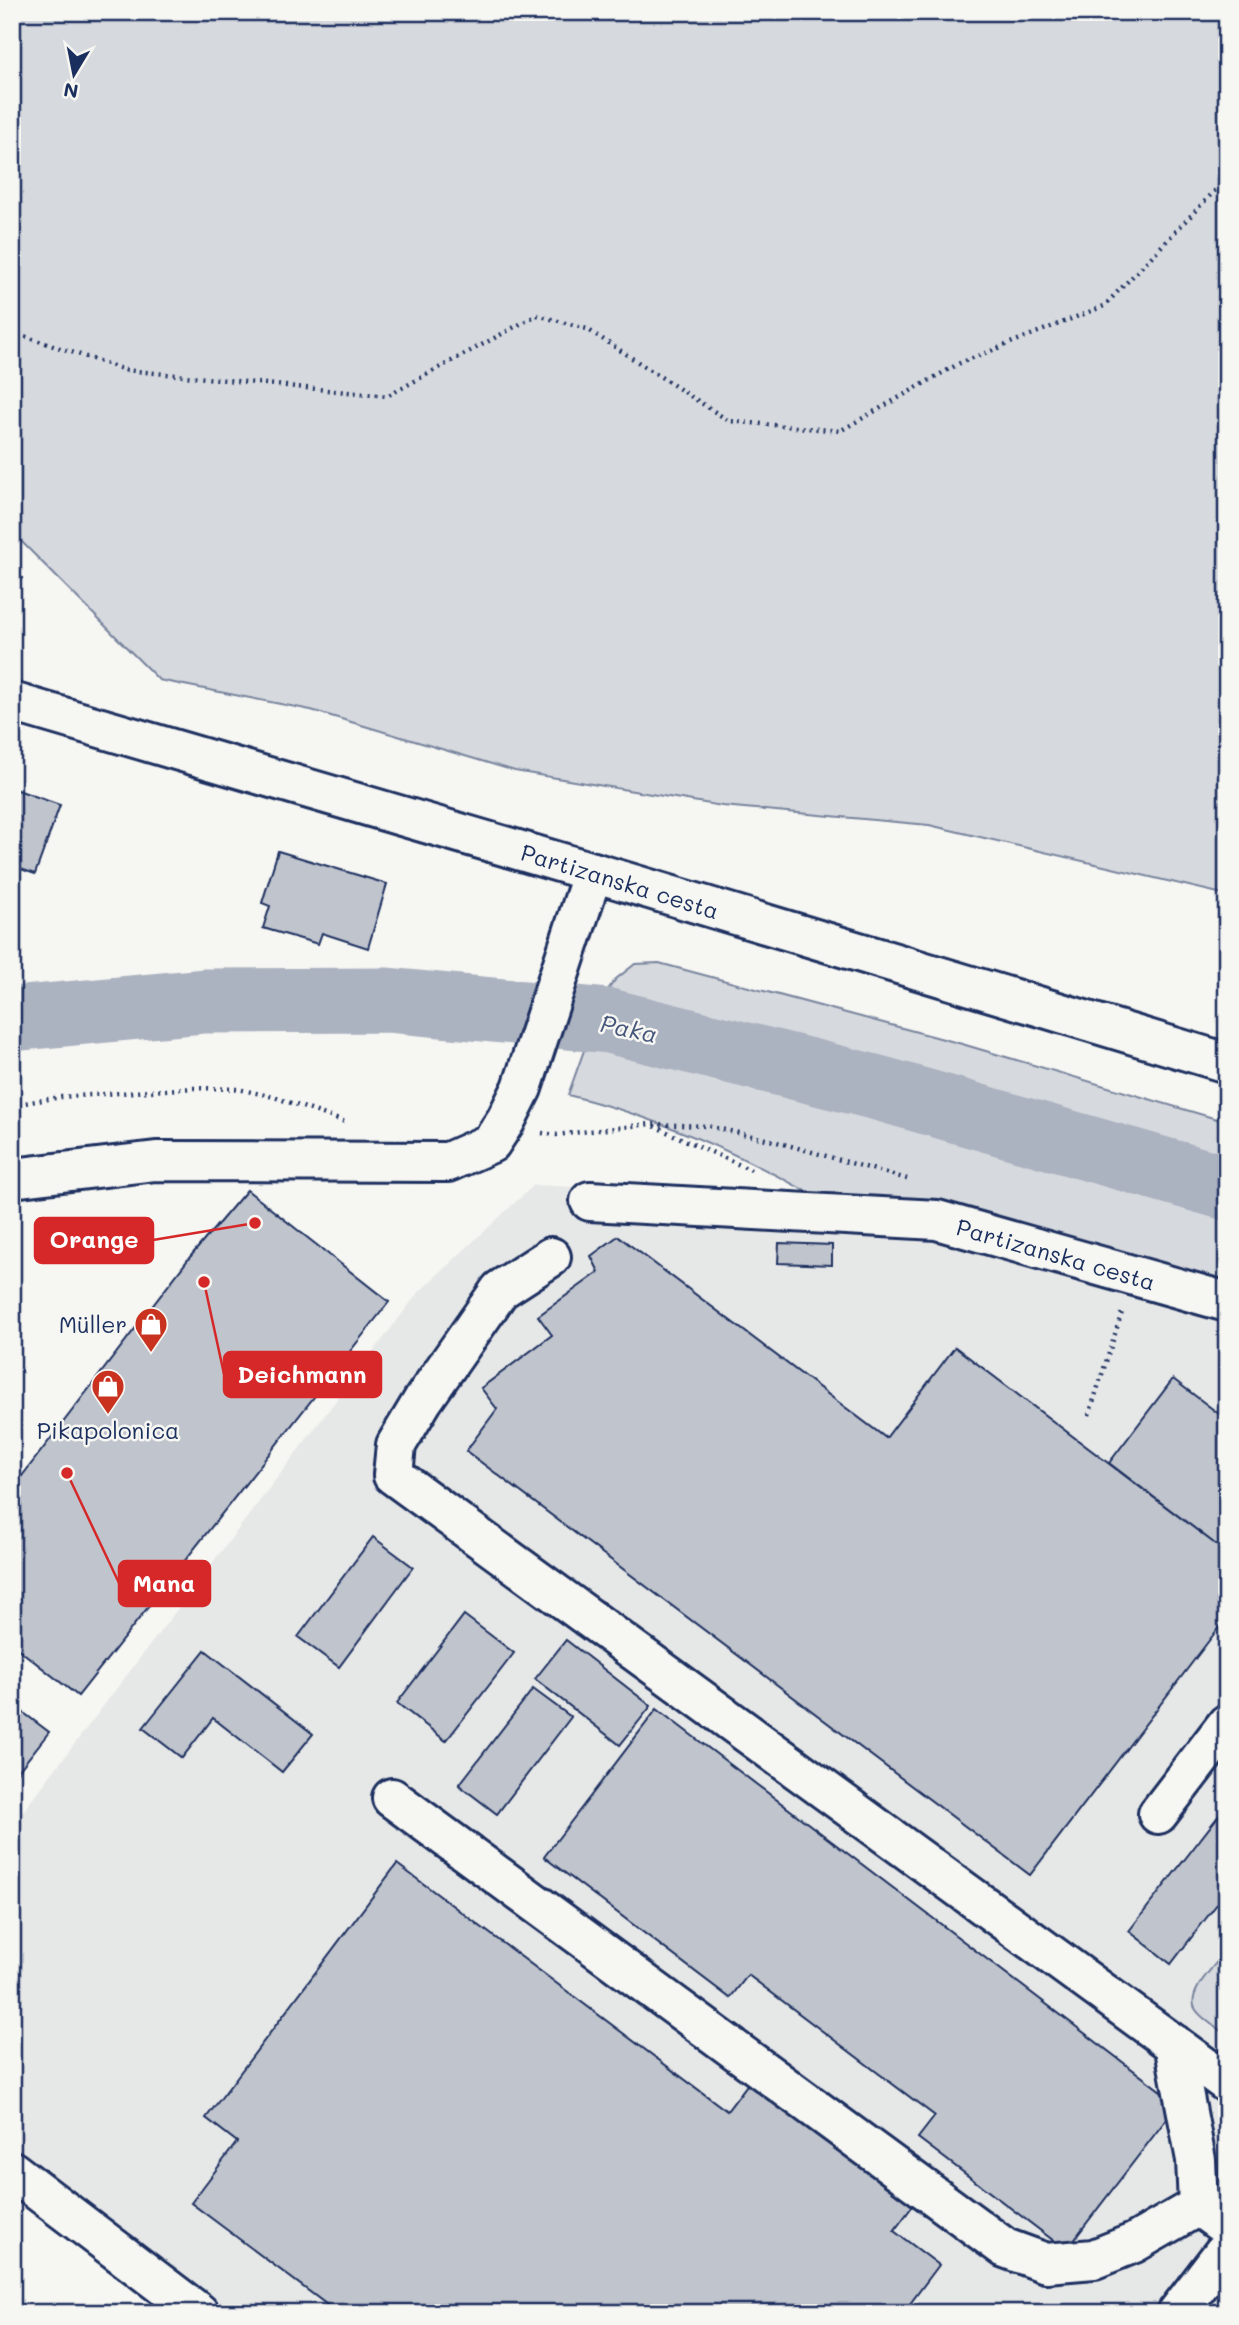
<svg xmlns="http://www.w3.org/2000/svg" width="1239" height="2325" font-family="Mali,sans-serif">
  <rect width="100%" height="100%" fill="#f6f6f2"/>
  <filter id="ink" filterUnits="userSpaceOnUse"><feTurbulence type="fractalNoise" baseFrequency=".0143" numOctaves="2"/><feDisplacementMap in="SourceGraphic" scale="14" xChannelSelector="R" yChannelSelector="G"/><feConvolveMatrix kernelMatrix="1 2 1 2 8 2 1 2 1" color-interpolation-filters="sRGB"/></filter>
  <g filter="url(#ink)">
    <!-- built -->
    <path fill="#e6e7e7" d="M534,1185L670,1192L1227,1290V2313H177L12,2169V1826L418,1293Z"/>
    <!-- green -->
    <path fill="#d6d9dd" stroke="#78849e" stroke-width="2" d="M12,12H1227V895L929,825L722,806L515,771L311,710L159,680L12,532Z
      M659,963L962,1044L1227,1122V1172L823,1054L633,1009L597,1004L616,979L635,964Z
      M591,1031C806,1077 1017,1139 1227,1203V1287L822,1205L811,1194C734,1151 654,1116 568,1095Z
      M1227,1950V2035C1217,2028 1203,2020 1196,2010C1184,1994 1217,1963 1227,1950Z"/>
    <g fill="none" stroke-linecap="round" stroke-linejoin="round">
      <!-- river -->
      <path stroke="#abb2c0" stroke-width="65" d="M12,1019L204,1001L387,1000L609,1021L878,1088L1227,1188"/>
    </g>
    <!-- building -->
    <path fill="#c0c4cd" stroke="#1b2f5e" stroke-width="2" d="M12,569L22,578L12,587Z
      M12,788L60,805L35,874L12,866Z
      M278,851L387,884L368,948L322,933L318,944L263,928L270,906L262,903Z
      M247,1190L389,1302L78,1696L12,1644V1489L190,1257Z
      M618,1236L886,1438L955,1347L1227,1553V1617L1030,1875L466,1451L497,1409L481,1388L552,1335L538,1316L599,1272L591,1256Z
      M779,1243L832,1245V1265L778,1263Z
      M1173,1379L1227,1420V1553L1109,1463Z
      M373,1537L413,1567L339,1667L298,1637Z
      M464,1615L514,1653L446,1741L397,1703Z
      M566,1640L651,1706L620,1745L535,1679Z
      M205,1650L313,1734L282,1772L213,1718L182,1758L143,1728Z
      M533,1689L571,1717L497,1814L459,1785Z
      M12,1704L49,1732L12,1779Z
      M657,1709L1178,2104L1066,2250L918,2138L935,2116L748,1975L730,1998L544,1857Z
      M1227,1805V1891L1171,1964L1129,1931Z
      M397,1864L727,2111L750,2081L914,2204L894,2231L939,2265L903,2313H338L191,2203L237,2142L206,2118Z"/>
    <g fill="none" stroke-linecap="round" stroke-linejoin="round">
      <defs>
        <path id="minor" d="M12,1178L156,1161L448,1162L491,1143L506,1120L522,1088L593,872
          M590,1201L937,1220L1227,1302
          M551,1257L500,1290L423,1400L396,1445L393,1475L1227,2083
          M392,1798L1005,2248L1046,2263L1094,2259L1134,2243L1198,2206
          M1158,1814L1227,1724
          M1174,2044L1196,2160L1198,2206L1227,2227
          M12,2171L199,2313
          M1177,2313L1227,2248"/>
        <path id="major" d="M12,702L593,872L1227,1063"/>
      </defs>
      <!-- minor casing -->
      <use href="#minor" stroke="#1b2f5e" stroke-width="44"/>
      <!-- major casing -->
      <use href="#major" stroke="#1b2f5e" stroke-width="44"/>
      <!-- path -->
      <path stroke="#1b2f5e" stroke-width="4.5" stroke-dasharray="2 5" stroke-linecap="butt" d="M12,332L125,370L387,396L537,315L587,329L729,421L840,431L960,363L1104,306L1227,178
        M12,1105L61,1097L194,1088L238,1089L274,1097L345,1122
        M654,1126L751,1170
        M542,1133L556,1135L650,1124L707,1126L770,1140L907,1179
        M1089,1415L1123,1309"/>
      <!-- minor -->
      <use href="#minor" stroke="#f6f6f2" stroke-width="38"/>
      <!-- major -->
      <use href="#major" stroke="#f6f6f2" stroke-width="38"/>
    </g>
  </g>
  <!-- icons -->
  <defs>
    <symbol id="shop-pin" viewBox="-11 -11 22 30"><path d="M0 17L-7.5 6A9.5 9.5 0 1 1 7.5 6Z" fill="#c8321e" stroke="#f6f6f2"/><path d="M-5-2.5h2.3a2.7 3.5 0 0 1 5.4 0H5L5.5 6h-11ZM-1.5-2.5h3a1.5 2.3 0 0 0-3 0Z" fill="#fff"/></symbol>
  </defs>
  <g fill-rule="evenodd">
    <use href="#shop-pin" x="132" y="1305" width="38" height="52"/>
    <use href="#shop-pin" x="89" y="1367" width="38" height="52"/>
  </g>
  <g text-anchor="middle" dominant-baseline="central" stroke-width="5" stroke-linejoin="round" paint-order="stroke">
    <!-- street labels -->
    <g font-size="23" fill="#1b2f5e" stroke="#f6f6f2">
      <text transform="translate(620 881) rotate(17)">Partizanska cesta</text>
      <text transform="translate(1056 1254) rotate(16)">Partizanska cesta</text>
    </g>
    <!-- poi labels -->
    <g font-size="23" fill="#1b2f5e" stroke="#f6f6f2" text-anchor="end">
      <text x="127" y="1324">Müller</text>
      <text x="108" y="1430" text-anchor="middle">Pikapolonica</text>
    </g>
    <!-- water labels -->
    <g font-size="24" font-style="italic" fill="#46567b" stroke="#f6f6f2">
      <text transform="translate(629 1028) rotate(12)">Paka</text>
    </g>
  </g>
  <!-- callouts -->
  <path fill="none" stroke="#d62828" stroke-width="2.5" d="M255 1223L153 1240M204 1282L224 1374M67 1473L119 1583"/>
  <g fill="#d62828" stroke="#f6f6f2" stroke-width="2.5">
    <circle cx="255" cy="1223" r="7"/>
    <circle cx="204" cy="1282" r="7"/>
    <circle cx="67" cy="1473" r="7"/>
  </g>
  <g fill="#d62828" stroke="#d62828" stroke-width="2.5">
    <rect x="35" y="1218" width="118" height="45" rx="7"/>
    <rect x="224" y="1352" width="157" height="45" rx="7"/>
    <rect x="119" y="1561" width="91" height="45" rx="7"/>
  </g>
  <g font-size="24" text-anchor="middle" font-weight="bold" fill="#fff">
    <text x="94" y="1248">Orange</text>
    <text x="302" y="1383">Deichmann</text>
    <text x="164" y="1592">Mana</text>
  </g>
  <!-- margin -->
  <rect width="1239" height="2325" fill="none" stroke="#f6f6f2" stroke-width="42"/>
  <rect x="21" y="21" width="1197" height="2283" fill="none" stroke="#1b2f5e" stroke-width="2.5" filter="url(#ink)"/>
  <!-- north arrow -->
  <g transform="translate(74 74) rotate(190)" stroke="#f6f6f2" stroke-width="5" paint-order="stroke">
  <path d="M0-5L12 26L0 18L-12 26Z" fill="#1b2f5e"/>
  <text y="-10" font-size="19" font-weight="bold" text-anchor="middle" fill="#1b2f5e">N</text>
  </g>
</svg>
